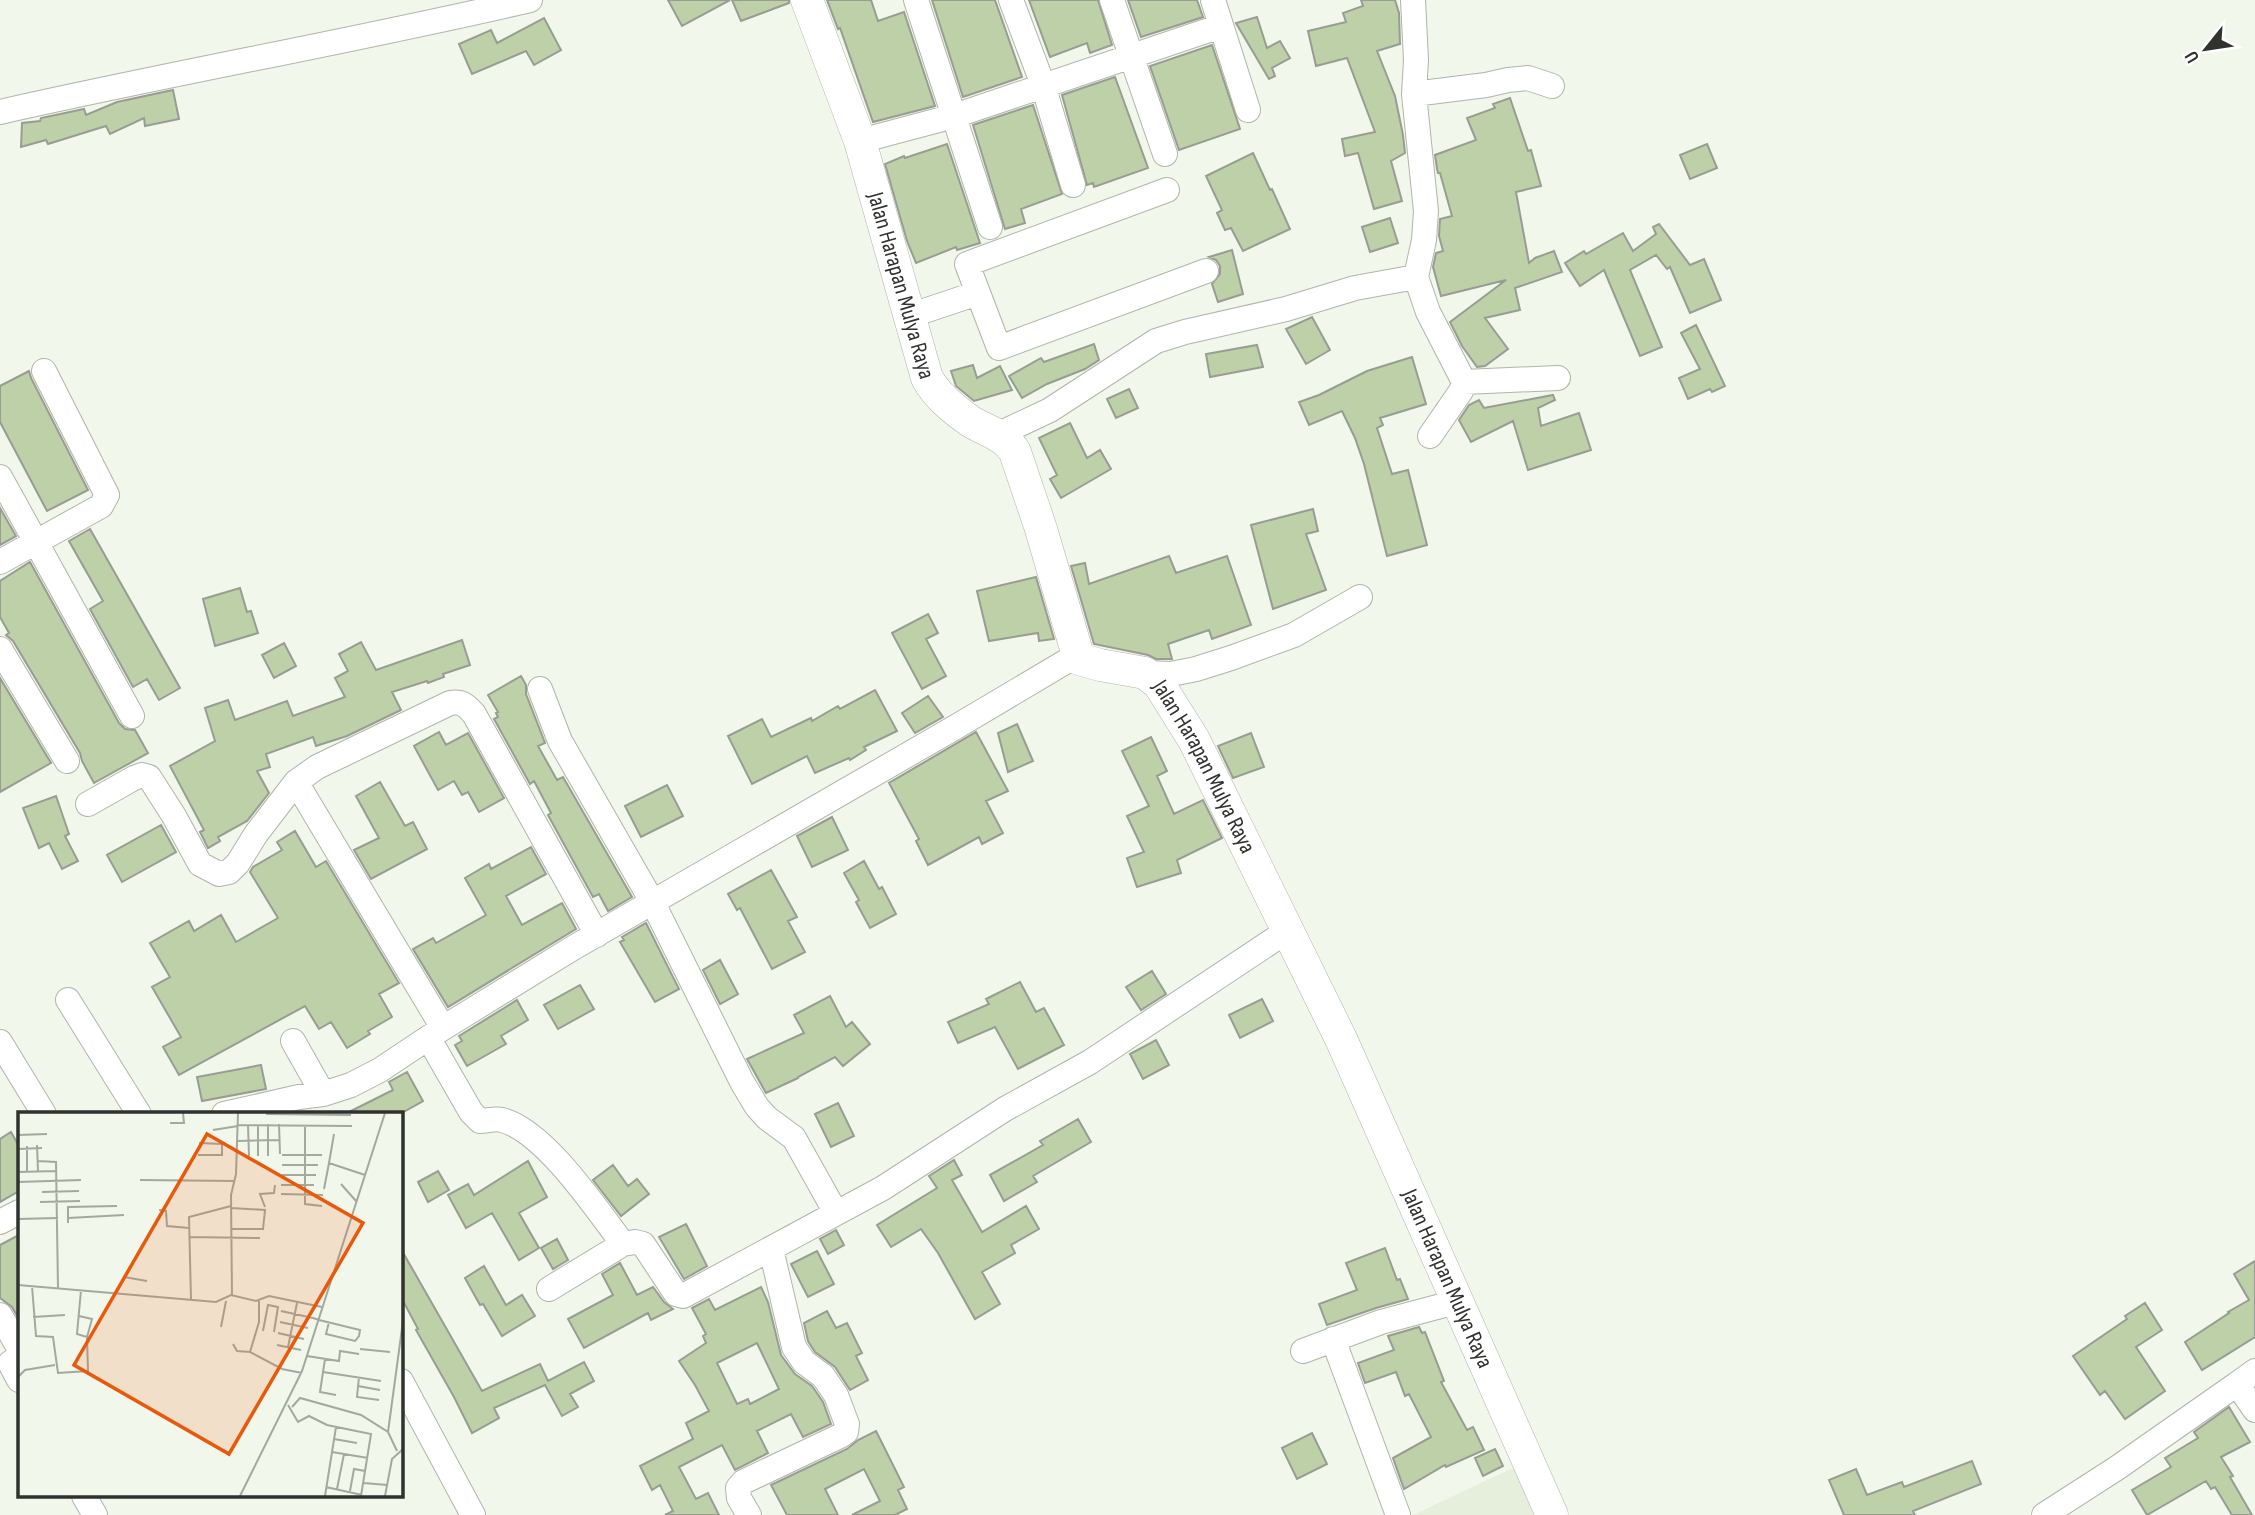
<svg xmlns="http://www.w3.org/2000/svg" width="2255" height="1515" font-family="'Sofia Sans Condensed',sans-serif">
  <rect width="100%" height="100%" fill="#f2f7eb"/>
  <!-- built -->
  <path fill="#e6efdc" d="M1515,1467L1537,1515H1413Z"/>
  <!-- building -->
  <path fill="#bed0a8" stroke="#979d92" stroke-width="2" fill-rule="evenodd" d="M668,0H730L682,26Z
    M732,0H789V3L741,21Z
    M827,0H871L878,21L904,12L935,106L873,122L840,28L838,29Z
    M932,0H995L1022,77L963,97Z
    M1029,0H1098L1112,45L1090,53L1087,43L1050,57Z
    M1128,0H1197L1203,17L1141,37Z
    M1361,0H1395L1399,13L1400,44L1377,51L1395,96L1403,135L1405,153L1391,161L1402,201L1374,209L1358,153L1345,156L1342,139L1375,132L1347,58L1316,66L1308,31L1346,22L1343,13L1363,6Z
    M1257,17L1267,48L1280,41L1290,58L1272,68L1275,76L1269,79L1236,23Z
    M544,18L561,50L534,65L526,51L472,74L459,44L491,30L497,43Z
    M1212,45L1240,129L1179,150L1150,66Z
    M1115,77L1148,168L1094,187L1093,183L1087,185L1062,95Z
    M173,90L179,119L145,126L144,118L110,134L106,126L48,144L46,140L21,147L22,123L40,121L41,118L84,109L86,115L117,102Z
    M1510,98L1528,151L1531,150L1541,186L1516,192L1529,263L1535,258L1554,251L1562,272L1515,288L1520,310L1485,318L1508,349L1485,366L1477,367L1462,346L1450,322L1506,280L1441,296L1433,267L1436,253L1443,251L1439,236L1440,219L1452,216L1440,173H1438L1437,169L1435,155L1476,140L1467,118L1495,108L1493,104Z
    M1033,105L1062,194L1021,209L1025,223L1005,229L973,125Z
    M947,144L980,243L957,250L956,247L916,263L907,241L885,164L904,156L905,158Z
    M1707,144L1717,168L1690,179L1680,155Z
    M1253,153L1270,190L1272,189L1290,229L1243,251L1231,228L1225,230L1217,213L1222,210L1206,176Z
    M1390,218L1398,243L1370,252L1362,227Z
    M1659,224L1690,265L1704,259L1721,300L1690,313L1670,267L1667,269L1656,255L1630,270L1662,347L1640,356L1604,270L1580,286L1565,263L1584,251L1586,254L1623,233L1633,251L1656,234L1653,227Z
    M1232,250L1243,294L1218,302L1212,284L1220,274V266L1216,260L1209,257Z
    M1312,317L1330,350L1306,364L1286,329Z
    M1696,325L1725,386L1712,392L1710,389L1688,399L1679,378L1700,369L1681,333Z
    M1094,344L1099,360L1085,369L1047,384L1022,398L1009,376L1041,358L1044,362Z
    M1257,345L1263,367L1210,377L1206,354Z
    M1412,357L1426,404L1380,418L1383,425L1377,428L1392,474L1408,470L1427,545L1387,556L1364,464L1355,438L1342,411L1309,425L1299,402L1319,395L1367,371Z
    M973,365L977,378L1000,366L1012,390L974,401L956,386L951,371Z
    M29,371L31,378L88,490L47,511L0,422V386Z
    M1129,389L1138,408L1116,418L1107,399Z
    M1553,395L1555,400L1538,408L1541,426L1579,413L1591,450L1528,470L1513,421L1471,442L1459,420L1469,405L1479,400L1484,408Z
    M1070,423L1087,458L1100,450L1111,469L1061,498L1050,479L1057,475L1039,438Z
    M0,508L16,536L0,545Z
    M1313,509L1318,531L1306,534L1326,590L1273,609L1251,525Z
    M90,529L180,688L159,700L147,679L133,687L90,609L103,601L69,541Z
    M1169,556L1176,573L1227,556L1251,625L1212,639L1209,630L1168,644L1172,659H1156L1148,655L1094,644L1071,566L1085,563L1089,584Z
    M30,562L119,723L125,729L135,730L148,753L94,783L82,761L80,753L13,641L6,635L9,633L0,617V581Z
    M1036,577L1054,639L1039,641L1038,633L989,641L977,591Z
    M240,588L247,612L251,611L258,633L215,646L203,599Z
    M928,614L938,633L926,639L946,676L922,689L892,633Z
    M462,640L470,665L443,674L444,677L428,683L427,681L392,692L401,710L347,736L316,746L313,737L266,754L270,767L257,771L269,793L247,821L218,837L220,841L208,848L200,832L204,830L170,766L215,741L205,708L228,700L235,720L287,701L293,716L345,697L335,678L348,671L339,654L361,642L376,670Z
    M284,643L296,666L274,678L262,655Z
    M521,676L526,685V694L545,743L538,746L557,780L563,777L632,897L608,911L599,894L593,897L548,815L551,813L534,781L530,784L494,719L498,717L496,713L498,712L488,695Z
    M0,678L51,763L0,792Z
    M875,690L897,731L864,747L866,750L850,760L849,758L815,773L807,756L752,784L728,736L762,719L771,737L811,718L812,721L838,706L840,709Z
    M928,696L943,717L915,733L902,713Z
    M1017,724L1033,761L1008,772L998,733Z
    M439,732L446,745L468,733L504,798L479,812L468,792L462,795L454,781L438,790L414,746Z
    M976,732L1008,791L986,801L1003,833L982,844L979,837L928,865L916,841L919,839L889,783Z
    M1251,733L1264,767L1233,778L1218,746Z
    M1151,737L1167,771L1157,776L1174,814L1203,800L1222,838L1177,860L1181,873L1137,887L1127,858L1144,852L1127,816L1149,806L1122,751Z
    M380,782L405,826L413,822L427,849L371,879L354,850L379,838L356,796Z
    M667,785L683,816L641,837L625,806Z
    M56,796L69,834L65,836L78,861L62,869L49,843L39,848L23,808Z
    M832,817L848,850L812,867L797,836Z
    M161,825L176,852L122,882L107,855Z
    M295,831L316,867L326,861L399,983L379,994L392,1017L368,1031L370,1034L347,1048L331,1022L319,1029L305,1006L179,1075L163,1047L181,1037L152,987L170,977L150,943L189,921L194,931L221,915L236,942L278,918L250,872L253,867L282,850L277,842Z
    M531,847L546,874L506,896L522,925L562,903L576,929L448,1007L413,949L433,938L436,943L486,915L465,878L489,864L491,869Z
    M864,861L879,889L882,887L896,914L870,928L856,902L859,900L844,873Z
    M771,870L797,917L788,921L805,952L772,969L740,908L737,910L728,894Z
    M646,923L679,989L655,1002L620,942L624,940L622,937Z
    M720,960L738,994L720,1004L703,970Z
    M1152,971L1166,994L1141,1010L1126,987Z
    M1020,982L1036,1012L1044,1008L1064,1045L1018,1069L995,1027L958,1043L948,1022L989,1004L986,999Z
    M580,985L594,1009L558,1029L544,1005Z
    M830,996L846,1027L852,1022L870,1044L843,1066L835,1057L798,1077V1078L766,1093L747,1059L804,1033L794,1015Z
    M1262,999L1273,1021L1240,1038L1229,1015Z
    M517,1000L528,1020L501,1036L506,1044L467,1066L455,1045L462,1041L459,1036Z
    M1156,1040L1169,1065L1143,1079L1130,1054Z
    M261,1065L266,1089L202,1101L197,1077Z
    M407,1072L423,1101L400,1114H345L393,1090L389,1082Z
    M838,1103L854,1136L831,1147L815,1114Z
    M1078,1119L1091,1142L1033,1176L1037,1182L1004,1201L990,1175L1043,1145L1040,1141Z
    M11,1132L19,1146V1191L0,1202V1139Z
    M954,1160L962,1175L952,1180L982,1232L1026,1206L1039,1229L1011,1245L1015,1253L982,1272L1000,1304L975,1319L938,1253L921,1229L891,1247L877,1225L937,1188L929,1176Z
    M528,1161L547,1197L519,1213L539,1248L519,1260L492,1213L466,1228L448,1195L468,1184L474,1195Z
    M613,1165L628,1186L637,1179L649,1194L621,1216L593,1180Z
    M438,1171L449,1190L428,1202L418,1182Z
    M686,1224L707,1266L684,1279L659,1237Z
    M836,1230L844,1245L828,1254L820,1239Z
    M19,1235V1319L12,1307L0,1298V1245Z
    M557,1239L568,1260L553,1269L541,1248Z
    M1385,1248L1397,1280L1400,1279L1408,1299L1376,1308L1327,1325L1319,1304L1357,1290L1346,1263Z
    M401,1249L482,1391L540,1364L548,1381L584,1362L594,1381L570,1394L578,1407L562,1416L545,1385L494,1408L499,1418L472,1433L454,1397L416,1330L418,1329L401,1297Z
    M817,1251L834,1284L808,1297L791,1264Z
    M2255,1261V1337L2202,1370L2185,1342L2229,1313L2228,1312L2249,1300L2234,1274Z
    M620,1263L637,1295L653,1287L664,1302L673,1309L651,1320L648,1313L584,1348L568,1319L613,1295L602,1274Z
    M484,1266L506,1305L522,1295L535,1316L502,1336L483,1304L480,1305L465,1278Z
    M761,1287L768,1302L781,1355L795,1374L812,1386L823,1402L831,1424L803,1437L791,1414L757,1431L768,1453L735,1470L722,1445L679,1467L696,1499L708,1493L719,1515H665L673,1511L660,1485L652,1490L640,1466L693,1439L686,1423L709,1411L695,1385L679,1361L706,1343L703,1336L706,1334L692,1308L709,1299L715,1310ZM757,1343L779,1389L750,1404L748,1399L737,1404L717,1363Z
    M2145,1303L2162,1330L2136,1347L2165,1391L2125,1419L2105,1391L2100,1395L2073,1356L2127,1319L2125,1316Z
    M827,1311L836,1328L847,1323L862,1353L856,1356L868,1380L850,1390L835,1367L815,1352L808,1341L804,1323Z
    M1419,1327L1422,1333L1425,1332L1444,1381L1441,1382L1467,1430L1473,1427L1484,1450L1446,1467L1445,1465L1404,1489L1393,1458L1431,1437L1409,1394L1405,1396L1396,1372L1365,1383L1358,1363L1394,1350L1388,1336Z
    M2229,1407L2250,1442L2221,1457L2233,1476L2230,1477L2252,1515H2232L2215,1487L2211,1489L2206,1481L2147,1515L2132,1490L2171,1467L2165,1458L2198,1438L2194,1432Z
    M876,1431L904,1487L898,1490L907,1509L895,1515H852L880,1501L864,1469L825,1489L838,1515H787L771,1485L847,1449L858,1440Z
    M1312,1433L1327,1464L1297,1479L1282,1448Z
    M1495,1449L1503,1466L1483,1476L1475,1458Z
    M1972,1461L1981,1484L1913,1511L1915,1515H1844L1829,1480L1856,1469L1867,1495L1902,1482L1904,1487Z"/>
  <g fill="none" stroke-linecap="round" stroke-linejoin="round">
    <defs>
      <path id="minor" d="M916,0L990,227
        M1011,0L1043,85L1073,185
        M1112,0L1165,154
        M1213,0L1248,110
        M1413,0L1416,60L1414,94L1426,211L1424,240L1416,277
        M1414,94L1486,85L1508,80L1528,78L1552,86
        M0,112C176,72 354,41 530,0
        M860,141L954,116L1221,26
        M1167,190L967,264L999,348L1206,271
        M909,316L978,293
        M1464,382L1558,378
        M997,435L1050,410L1156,341L1185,332L1286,309L1355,288L1416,277L1428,312L1464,382L1461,391L1430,436
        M0,477L132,716
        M0,562L101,506L107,495L44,371
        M0,649L67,761
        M1145,673L1171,674L1196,669L1231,658L1294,635L1360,597
        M540,689L560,741L653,903L742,1082L757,1107L767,1118L794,1138L836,1213
        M88,804L134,778L142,775L149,777L174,816L200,864L219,874L229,872L238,863L256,834L296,782
        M68,1000L139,1114
        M443,1028L296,782L317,767L450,703C462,701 466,705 474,714L597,935
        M429,1039L471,1112L480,1121C487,1121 495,1118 502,1120C545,1131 597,1210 623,1244L635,1242L643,1244L676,1294L683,1296L883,1188L1005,1109L1090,1062L1287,931
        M293,1041L323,1094
        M0,1042L44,1114
        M224,1114L299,1097L323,1094L351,1085L380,1070L443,1028L573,948L954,728L1077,655
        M0,1222L19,1212
        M549,1289L623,1244
        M0,1315L19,1348
        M1333,1339L1398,1515
        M1303,1351L1381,1322L1456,1302
        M19,1357L10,1363L19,1380
        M401,1381L473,1515
        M2237,1384L2255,1371
        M84,1496L95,1515
        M749,1515L739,1498L738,1488L743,1482L840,1436L846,1432L847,1424L836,1395L823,1376L804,1362L794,1347L771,1249
        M2044,1515L2117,1468L2237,1384L2255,1410"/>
      <g id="tertiary">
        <path id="s1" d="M807,0L860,141L927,378C937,396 953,409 970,421C986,431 1005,435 1015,452L1041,529L1079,659L1100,665L1145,673L1159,684L1194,740L1342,1041L1552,1515"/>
      </g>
    </defs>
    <!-- minor casing -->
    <use href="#minor" stroke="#afb5a9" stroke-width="26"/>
    <!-- tertiary casing -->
    <use href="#tertiary" stroke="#afb5a9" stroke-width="33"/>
    <!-- minor -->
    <use href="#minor" stroke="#fff" stroke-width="24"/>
    <!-- tertiary -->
    <use href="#tertiary" stroke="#fff" stroke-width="32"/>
  </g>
  <g text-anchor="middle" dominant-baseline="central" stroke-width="5" stroke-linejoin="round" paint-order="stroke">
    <!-- street labels -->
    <g font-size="23" fill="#30322e" stroke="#fff">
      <text stroke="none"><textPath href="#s1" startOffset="301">Jalan Harapan Mulya Raya</textPath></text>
      <text stroke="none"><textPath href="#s1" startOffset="910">Jalan Harapan Mulya Raya</textPath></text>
      <text stroke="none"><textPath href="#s1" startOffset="1477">Jalan Harapan Mulya Raya</textPath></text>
    </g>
  </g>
  <!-- overview -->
  <g transform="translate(18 1112)">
    <rect width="385" height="385" fill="#f2f7eb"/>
    <path fill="none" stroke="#a4a89f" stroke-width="2" d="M248,2L333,3M152,11H166L165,1M250,12V44M261,12L262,42M220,13L334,14M230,13L231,44M240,13V44M287,13V92L304,94M195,18L220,14M316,22L311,51L347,63M0,23L29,22M220,29L261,28M19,33L20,59M9,34V60M0,37L24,36M180,43H204V32L181,31M264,43H304M20,49L38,50L40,176M264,53H300M0,60L38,59M264,63H298M122,68L217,69M0,70L63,68M323,72L338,89M263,73H296M306,77L311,51M24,80L61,79M263,82L305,83M22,90L62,89M247,95L242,82L256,81L257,73M213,96L247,98L245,117H213M141,98L148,99L149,114L171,116M50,106L106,103M0,107L40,106M50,111V95L99,94M171,125L242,126M106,165L129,169M0,173L198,190L213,183L238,189L251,184L304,195M14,174L18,224L35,225L40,261L70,259L69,225L59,222L63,178M214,183L213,83L218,62L220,1M173,188L171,105L213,94M263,199L295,206L301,208L342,218L341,224L337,229L308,222L311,210M61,204L74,207L69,225M15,205L47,203M262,210L290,216M203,215L208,189M245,219L250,193L260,195L256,220M260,221L286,227M215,232L219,239L232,240L241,210V188M259,233L283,238M270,235L279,191M342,237L372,240M232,240L264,257L284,261M289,244L321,249L322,239L341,242M307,247L302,280L318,283M305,260L363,269M0,265L7,258L37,253M341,265L339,285L361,288M340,274L362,278M270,293L280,310L291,304L309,313L353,322L343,384M274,295L282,286L343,303L370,320L379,339M370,320L385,209M316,327L339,331M314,340L350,346M346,371L369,373M308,375L344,383M319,377L326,342M332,379L336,357L347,359M222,384L284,259L367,1M307,384L318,315M367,384L374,347L385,337"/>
    <path fill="#e8590c" fill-opacity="0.15" stroke="#e8590c" stroke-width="3.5" d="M189,22L345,111L211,342L56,253Z"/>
    <rect width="385" height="385" fill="none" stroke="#30322e" stroke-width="3.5"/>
  </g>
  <!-- north arrow -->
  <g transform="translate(2206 49) rotate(240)" stroke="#ffffff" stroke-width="5" paint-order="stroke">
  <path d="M0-5L12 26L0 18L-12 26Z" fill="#30322e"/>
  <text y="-10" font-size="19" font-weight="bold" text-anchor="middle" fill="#30322e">U</text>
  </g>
</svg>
